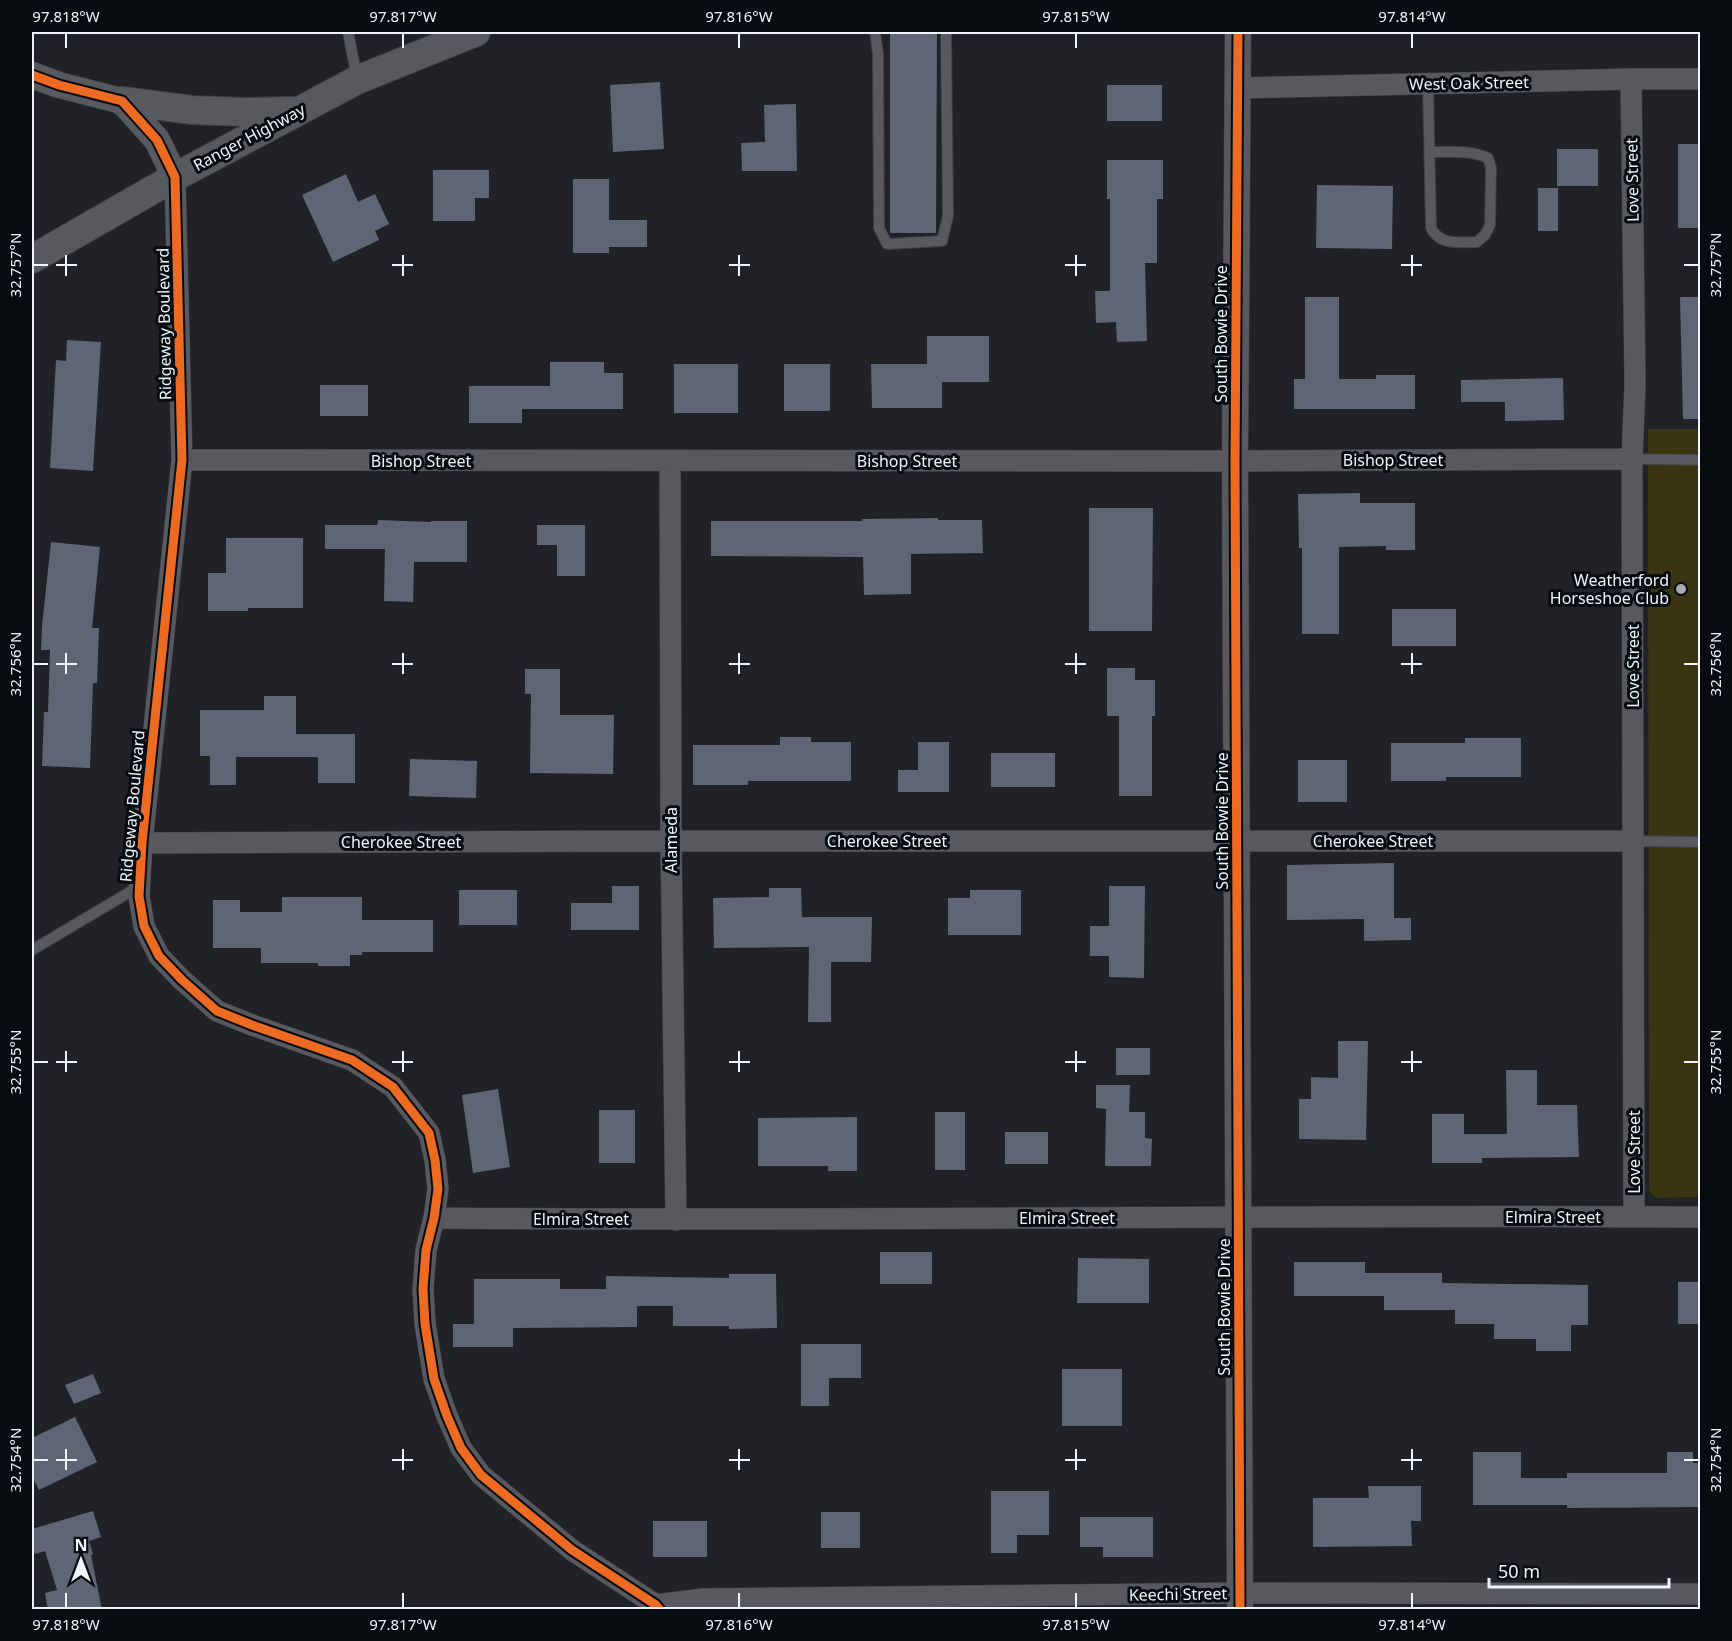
<svg xmlns="http://www.w3.org/2000/svg" width="1732" height="1641" font-family="'Noto Sans',sans-serif">
  <rect width="100%" height="100%" fill="#202228"/>
  <!-- green -->
  <path fill="#3b3410" d="M1648,429H1700V1197L1658,1198L1652,1195L1649,1189Z"/>
  <!-- building -->
  <path fill="#5e6574" d="M890,32H937L936,233H890Z
    M660,82L664,149L613,152L610,85Z
    M1107,85H1162V121H1107Z
    M796,104L797,171H742L741,143L765,142L764,105Z
    M1678,144H1701V228H1678Z
    M1557,149H1598V186H1557Z
    M1107,160H1163V199H1157V263H1145L1147,341L1117,342L1116,322L1096,323L1095,291H1110V199H1107Z
    M433,170H489V198H475V221H433Z
    M346,174L358,202L375,194L389,224L375,231L379,240L333,262L302,195Z
    M573,179H609V220H647V247H609V253H573Z
    M1317,185L1393,186L1392,249L1316,248Z
    M1538,188H1558V231H1538Z
    M1305,297H1339V379H1376V375H1415V409H1294V379H1305Z
    M1680,297H1701V419H1683Z
    M927,336H989V382H942V408H872L871,364H927Z
    M67,340L101,342L93,471L50,468L56,360L66,361Z
    M550,362H604V373H623V409H522V423H469V386H550Z
    M674,364H738V413H674Z
    M784,364H830V411H784Z
    M1563,378L1564,420L1505,421V402H1461V380Z
    M320,385H368V416H320Z
    M1360,493V503H1415V550H1386V546L1339,547V634H1302V548H1299L1298,494Z
    M1089,508H1153L1152,631H1089Z
    M938,518V520H982L983,553L911,554V594L864,595L863,557L711,556V521H862V519Z
    M378,520L431,522V521H467V562H414L413,602L384,601L385,549H325V525H377Z
    M537,525H585V576H557V545H537Z
    M226,538H303V608H248V611H208V573H226Z
    M51,542L100,547L92,628H99L97,683H93L90,768L42,766L44,712H48L50,650H41L42,626Z
    M1392,609H1456V646H1392Z
    M1107,668H1135V680H1155V716H1152V796H1119V716H1107Z
    M525,669H560V715H614L613,774L530,773L531,694H525Z
    M264,696H296V734H355V783H318V757H236V785H210V756H200V710H264Z
    M780,737H811V742H851V781H748V785H693V745H780Z
    M1465,738H1521V777H1446V781H1391V743H1465Z
    M918,742H949V792H898V770H918Z
    M991,753H1055V787H991Z
    M410,759L477,761L476,798L409,796Z
    M1298,760H1347V802H1298Z
    M1394,863V918H1411V940L1364,941V919L1287,920V865Z
    M612,886H639V930H571V903H612Z
    M1109,886H1145L1144,978L1109,977V956H1090V926H1109Z
    M769,888H801L802,917H872L871,962H831V1022H808L809,947L714,948L713,898L769,897Z
    M459,890H517V925H459Z
    M970,890H1021V935H948V898H970Z
    M282,897H362V920H433V952H362V955H350V966H318V963H261V948H213V900H240V912H282Z
    M1338,1041H1368L1366,1140L1299,1139V1099H1311V1077L1338,1078Z
    M1116,1048H1150V1075H1116Z
    M1506,1070H1537V1105H1577L1579,1157L1482,1158V1163H1432V1114H1464V1134H1507Z
    M1096,1085H1130L1129,1112H1145V1138L1152,1139L1151,1166H1105L1106,1109L1096,1108Z
    M498,1089L510,1167L473,1173L462,1095Z
    M599,1110H635V1163H599Z
    M935,1112H965V1170H935Z
    M857,1117V1171H828V1166H758V1118Z
    M1005,1132H1048V1164H1005Z
    M880,1252H932V1284H880Z
    M1078,1258L1149,1259V1303H1077Z
    M1294,1262H1365V1273H1442V1283L1588,1285V1325H1571V1351H1536V1339H1494V1324H1455V1310H1384V1296H1294Z
    M729,1274H776L777,1328L729,1329V1326H673V1306H637V1327L513,1328V1347H453V1324H474V1279H560V1289H606V1276L729,1278Z
    M1678,1282H1701V1324H1678Z
    M801,1344H861V1378H829V1406H801Z
    M1062,1369H1122V1426H1062Z
    M93,1374L101,1393L74,1404L65,1385Z
    M75,1417L97,1462L39,1490L32,1476V1438Z
    M1473,1452H1521V1478H1567V1473H1667V1452H1693V1463H1701V1507L1567,1508V1505H1473Z
    M1368,1486H1421V1521H1411L1412,1546L1313,1547V1498H1369Z
    M991,1491H1049V1535H1017V1553H991Z
    M93,1511L101,1537L89,1541L93,1554L91,1555L102,1610H48L45,1593L57,1590L45,1551L35,1554L32,1542V1529Z
    M821,1512H860V1548H821Z
    M1080,1517H1153V1557H1103V1547H1080Z
    M653,1521H707V1557H653Z"/>
  <g fill="none" stroke-linecap="round" stroke-linejoin="round">
    <defs>
      <path id="service" d="M348,32L357,78
        M875,32L878,54L879,228L887,244L942,241L948,216L946,32
        M1428,84L1431,228C1440,246 1460,242 1477,242L1485,235L1490,225L1491,168L1488,158C1470,150 1449,152 1429,152
        M1632,459L1700,460
        M1633,841L1700,842
        M32,950L140,886"/>
      <path id="minor" d="M1631,79L1635,384L1632,459L1634,1217
        M1237,88L1631,79H1700
        M175,177L182,460L142,843L139,896L144,926L159,956L182,980L217,1011L252,1025L352,1060L393,1087L429,1133L435,1160L438,1189L434,1218L426,1250L423,1289L425,1324L434,1379L447,1416L461,1448L481,1475L572,1550L656,1605L660,1610
        M182,460L1235,461L1632,459
        M670,461L671,841L676,1220
        M142,843L671,841H1633
        M434,1218C856,1222 1278,1214 1700,1217
        M656,1605L703,1599L1240,1593L1700,1594"/>
      <path id="tertiary" d="M1238,32L1235,461L1240,1610
        M32,75L59,85L122,101L157,140L175,177"/>
      <path id="secondary" d="M122,101L192,110L245,112L292,111
        M32,259L175,177L357,80L476,32"/>
    </defs>
    <!-- service casing -->
    <use href="#service" stroke="#3b3e42" stroke-width="12"/>
    <!-- minor casing -->
    <use href="#minor" stroke="#3b3e42" stroke-width="22"/>
    <!-- tertiary casing -->
    <use href="#tertiary" stroke="#3b3e42" stroke-width="27"/>
    <!-- secondary casing -->
    <use href="#secondary" stroke="#3b3e42" stroke-width="30"/>
    <!-- service -->
    <use href="#service" stroke="#57595e" stroke-width="10"/>
    <!-- minor -->
    <use href="#minor" stroke="#57595e" stroke-width="21"/>
    <!-- tertiary -->
    <use href="#tertiary" stroke="#57595e" stroke-width="26"/>
    <!-- secondary -->
    <use href="#secondary" stroke="#57595e" stroke-width="28"/>
    <defs>
      <path id="cycleway" d="M1238,32L1235,461L1240,1610
        M32,75L59,85L122,101L157,140L175,177L182,460L142,843L139,896L144,926L159,956L182,980L217,1011L252,1025L352,1060L393,1087L429,1133L435,1160L438,1189L434,1218L426,1250L423,1289L425,1324L434,1379L447,1416L461,1448L481,1475L572,1550L656,1605L660,1610"/>
    </defs>
    <!-- cycleway casing -->
    <use href="#cycleway" stroke="#080b0f" stroke-width="13"/>
    <!-- cycleway -->
    <use href="#cycleway" stroke="#ed6a23" stroke-width="9"/>
  </g>
  <!-- ticks -->
  <path fill="none" stroke="#eff3fa" stroke-width="2" d="M66,33V48M403,33V48M739,33V48M1076,33V48M1412,33V48M66,255V276M403,255V276M739,255V276M1076,255V276M1412,255V276M33,265H48M56,265H77M392,265H413M729,265H750M1065,265H1086M1401,265H1422M1684,265H1699M66,653V674M403,653V674M739,653V674M1076,653V674M1412,653V674M33,664H48M56,664H77M392,664H413M729,664H750M1065,664H1086M1401,664H1422M1684,664H1699M66,1051V1072M403,1051V1072M739,1051V1072M1076,1051V1072M1412,1051V1072M33,1062H48M56,1062H77M392,1062H413M729,1062H750M1065,1062H1086M1401,1062H1422M1684,1062H1699M66,1449V1470M403,1449V1470M739,1449V1470M1076,1449V1470M1412,1449V1470M33,1460H48M56,1460H77M392,1460H413M729,1460H750M1065,1460H1086M1401,1460H1422M1684,1460H1699M66,1593V1608M403,1593V1608M739,1593V1608M1076,1593V1608M1412,1593V1608"/>
  <!-- markers -->
  <circle fill="#a7aab0" stroke="#080b0f" stroke-width="2" cx="1681" cy="589" r="6"/>
  <g text-anchor="middle" dominant-baseline="central" stroke-width="6" stroke-linejoin="round" paint-order="stroke">
    <!-- street labels -->
    <g font-size="16" fill="#eff3fa" stroke="#080b0f">
      <text transform="translate(1469 83) rotate(-1)">West Oak Street</text>
      <text transform="translate(249 137) rotate(-28)">Ranger Highway</text>
      <text transform="translate(1632 180) rotate(-91)">Love Street</text>
      <text transform="translate(164 324) rotate(-91)">Ridgeway Boulevard</text>
      <text transform="translate(1221 334) rotate(-90)">South Bowie Drive</text>
      <text x="1393" y="460">Bishop Street</text>
      <text x="421" y="461">Bishop Street</text>
      <text x="907" y="461">Bishop Street</text>
      <text transform="translate(1633 666) rotate(-90)">Love Street</text>
      <text transform="translate(132 806) rotate(-85)">Ridgeway Boulevard</text>
      <text transform="translate(1222 821) rotate(-90)">South Bowie Drive</text>
      <text transform="translate(671 840) rotate(-90)">Alameda</text>
      <text x="887" y="841">Cherokee Street</text>
      <text x="1373" y="841">Cherokee Street</text>
      <text x="401" y="842">Cherokee Street</text>
      <text transform="translate(1634 1152) rotate(-90)">Love Street</text>
      <text x="1553" y="1217">Elmira Street</text>
      <text x="1067" y="1218">Elmira Street</text>
      <text x="581" y="1219">Elmira Street</text>
      <text transform="translate(1224 1307) rotate(-90)">South Bowie Drive</text>
      <text transform="translate(1178 1594) rotate(-1)">Keechi Street</text>
    </g>
    <!-- poi labels -->
    <g font-size="16" fill="#eff3fa" stroke="#080b0f" text-anchor="end">
      <text x="1669" y="580">Weatherford<tspan x="1669" dy="18">Horseshoe Club</tspan></text>
    </g>
  </g>
  <!-- border -->
  <rect width="1732" height="1641" fill="none" stroke="#080b0f" stroke-width="66"/>
  <!-- north arrow -->
  <g transform="translate(81 1560)" stroke="#080b0f" stroke-width="4.5" paint-order="stroke">
  <path d="M0-4.5L10 22L0 15L-10 22Z" fill="#eff3fa"/>
  <text y="-9" font-size="16" font-weight="bold" text-anchor="middle" fill="#eff3fa">N</text>
  </g>
  <!-- scale -->
  <path d="M1489 1578v9h180v-9" fill="none" stroke="#eff3fa" stroke-width="3"/>
  <text x="1498" y="1578" font-size="18" fill="#eff3fa" stroke="#080b0f" stroke-width="4.5" paint-order="stroke">50 m</text>
  <rect x="33" y="33" width="1666" height="1575" fill="none" stroke="#eff3fa" stroke-width="2"/>
  <g font-size="15" text-anchor="middle" fill="#eff3fa">
    <text x="66" y="22">97.818°W</text>
    <text x="403" y="22">97.817°W</text>
    <text x="739" y="22">97.816°W</text>
    <text x="1076" y="22">97.815°W</text>
    <text x="1412" y="22">97.814°W</text>
    <text transform="translate(16 265) rotate(-90)" y="5">32.757°N</text>
    <text transform="translate(1716 265) rotate(-90)" y="5">32.757°N</text>
    <text transform="translate(16 664) rotate(-90)" y="5">32.756°N</text>
    <text transform="translate(1716 664) rotate(-90)" y="5">32.756°N</text>
    <text transform="translate(16 1062) rotate(-90)" y="5">32.755°N</text>
    <text transform="translate(1716 1062) rotate(-90)" y="5">32.755°N</text>
    <text transform="translate(16 1460) rotate(-90)" y="5">32.754°N</text>
    <text transform="translate(1716 1460) rotate(-90)" y="5">32.754°N</text>
    <text x="66" y="1630">97.818°W</text>
    <text x="403" y="1630">97.817°W</text>
    <text x="739" y="1630">97.816°W</text>
    <text x="1076" y="1630">97.815°W</text>
    <text x="1412" y="1630">97.814°W</text>
  </g>
</svg>
